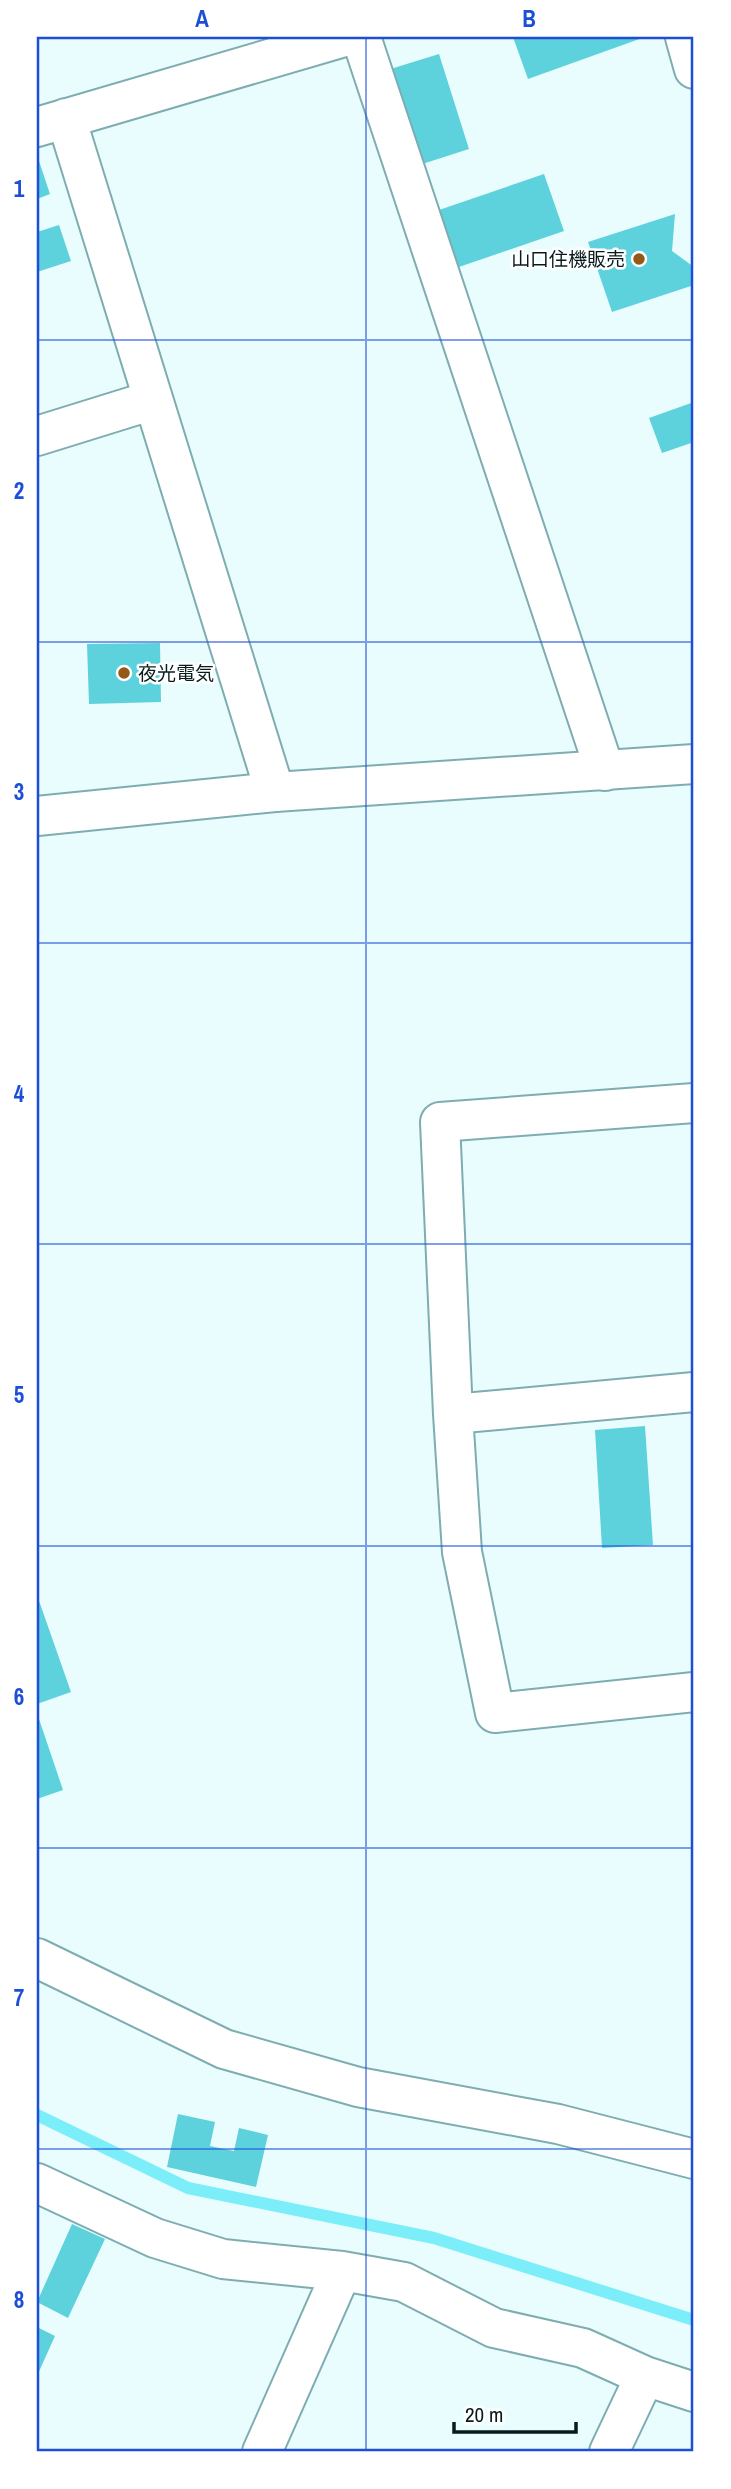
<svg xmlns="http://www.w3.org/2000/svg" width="731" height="2489" font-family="'Archivo Narrow','Noto Sans JP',sans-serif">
  <rect width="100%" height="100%" fill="#eafdfe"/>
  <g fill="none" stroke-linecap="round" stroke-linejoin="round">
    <!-- stream -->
    <path stroke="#7beef9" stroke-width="12" d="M37,2115L188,2188L434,2238L694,2320"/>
  </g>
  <!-- building -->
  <path fill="#5dd2dc" d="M513,37H645L528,79Z
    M439,54L469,149L413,167L384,71Z
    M37,155L50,194L37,199Z
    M544,174L564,231L459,267L439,210Z
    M675,214L672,251L694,267V285L612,312L588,242Z
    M59,225L71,261L37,272V232Z
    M694,402V442L662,453L649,418Z
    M160,643L161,702L89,704L87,644Z
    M645,1426L653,1545L602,1548L595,1430Z
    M37,1595L71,1692L37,1704Z
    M37,1713L63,1790L37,1799Z
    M178,2114L215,2122L210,2146L234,2151L239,2128L268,2135L256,2187L167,2167Z
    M72,2224L105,2239L68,2318L37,2302Z
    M37,2327L55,2336L37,2376Z"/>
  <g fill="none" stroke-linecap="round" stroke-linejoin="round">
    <defs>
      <path id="minor" d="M361,37L605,771
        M685,37L694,69
        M66,118L275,792
        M37,127L344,37
        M37,436L153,400
        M694,1103L440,1122L453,1414L462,1552L495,1713L694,1692
        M453,1414L694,1392
        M37,1958L224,2049L358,2087L558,2124L694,2159
        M37,2183L155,2238L223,2259L342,2271L404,2282L494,2328L583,2348L645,2376L694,2392
        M262,2452L342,2271
        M609,2452L645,2376"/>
      <path id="tertiary" d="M37,816L275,792L694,764"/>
    </defs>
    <!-- minor casing -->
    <use href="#minor" stroke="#7eadb1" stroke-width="42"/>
    <!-- tertiary casing -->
    <use href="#tertiary" stroke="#7eadb1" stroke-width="42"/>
    <!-- minor -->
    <use href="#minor" stroke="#fff" stroke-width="38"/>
    <!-- tertiary -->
    <use href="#tertiary" stroke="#fff" stroke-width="38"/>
  </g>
  <!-- grid -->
  <path fill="none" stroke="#1d4ed8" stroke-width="2" stroke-opacity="0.55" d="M366,37V2452M37,340H694M37,642H694M37,943H694M37,1244H694M37,1546H694M37,1848H694M37,2149H694"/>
  <!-- markers -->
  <g fill="#945919" stroke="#fff" stroke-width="2.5">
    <circle cx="639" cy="259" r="7"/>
    <circle cx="124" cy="673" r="7"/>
  </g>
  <g text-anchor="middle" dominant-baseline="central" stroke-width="5" stroke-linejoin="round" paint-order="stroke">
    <!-- poi labels -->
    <g font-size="19" fill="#081b1c" stroke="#fff" text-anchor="end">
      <text x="625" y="259">山口住機販売</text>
      <text x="138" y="673" text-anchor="start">夜光電気</text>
    </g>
  </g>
  <!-- border -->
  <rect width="731" height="2489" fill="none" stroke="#ffffff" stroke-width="77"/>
  <!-- scale -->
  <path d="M454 2422v10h122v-10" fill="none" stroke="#081b1c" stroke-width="3.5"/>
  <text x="465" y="2422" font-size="21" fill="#081b1c" stroke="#ffffff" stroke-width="5" paint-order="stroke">20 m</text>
  <rect x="38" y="38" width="654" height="2412" fill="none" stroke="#1d4ed8" stroke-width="2.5"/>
  <g font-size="23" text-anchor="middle" font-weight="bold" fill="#1d4ed8">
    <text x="202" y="27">A</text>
    <text x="529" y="27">B</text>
    <text x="19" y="197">1</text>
    <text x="19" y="499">2</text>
    <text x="19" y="800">3</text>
    <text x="19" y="1102">4</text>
    <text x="19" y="1403">5</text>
    <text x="19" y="1705">6</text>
    <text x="19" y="2006">7</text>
    <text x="19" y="2308">8</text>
  </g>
</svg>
